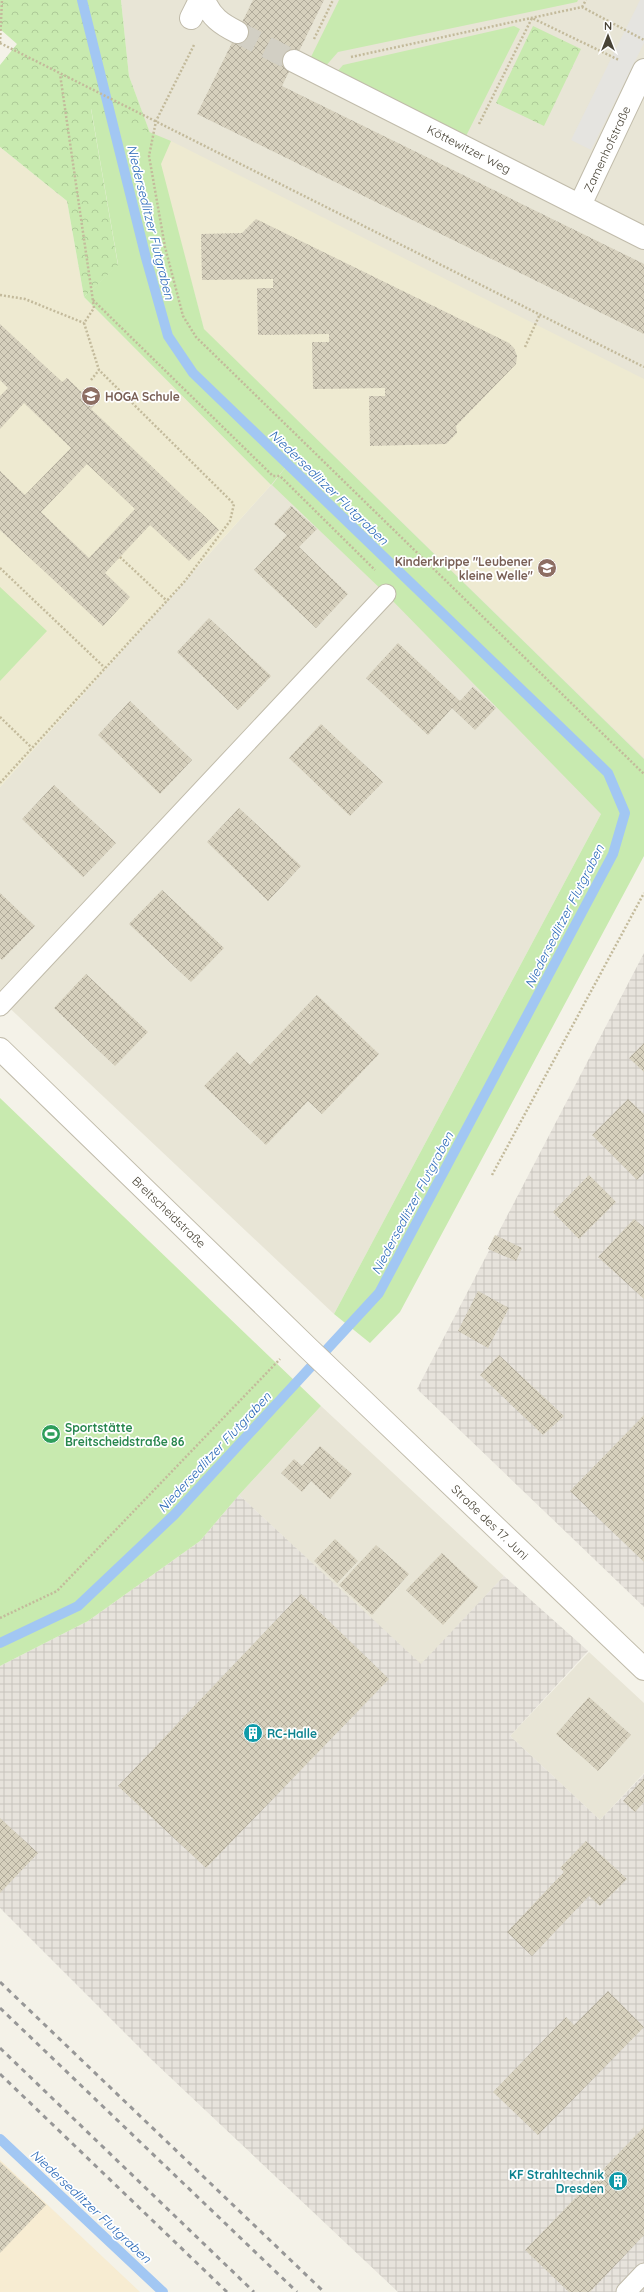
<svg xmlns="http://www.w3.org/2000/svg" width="644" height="2292" font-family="Quicksand,sans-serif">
  <defs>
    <pattern id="industrial-grid" width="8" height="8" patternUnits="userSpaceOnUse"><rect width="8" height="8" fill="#e7e3dc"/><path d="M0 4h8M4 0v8" fill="none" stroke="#c8c4bd"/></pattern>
    <pattern id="forest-crowns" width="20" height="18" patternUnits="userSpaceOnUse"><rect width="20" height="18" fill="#c8eaaf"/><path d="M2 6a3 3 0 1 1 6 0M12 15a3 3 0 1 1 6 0" fill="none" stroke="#adca97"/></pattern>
    <pattern id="building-cross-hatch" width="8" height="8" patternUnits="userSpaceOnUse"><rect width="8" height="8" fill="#d6d0bd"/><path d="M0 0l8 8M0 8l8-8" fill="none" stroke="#b0aa9a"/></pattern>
  </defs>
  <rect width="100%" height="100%" fill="#f4f2e8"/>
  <!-- residential -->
  <path fill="#e8e5d6" d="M121,0H644V789L601,814L334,1314L0,999V787L271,485L312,435L204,329L161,164L129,76Z
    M321,1406L504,1576L421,1665L239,1495Z
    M589,1652L644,1703V1773L600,1820L510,1736Z"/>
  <!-- commercial -->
  <path fill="#f7ecd2" d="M0,2160L140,2292H0Z"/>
  <!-- industrial -->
  <path fill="url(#industrial-grid)" d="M644,953V1607L417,1389Z
    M239,1495L421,1664L504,1576L588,1651L510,1736L600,1820L644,1774V2292H398L152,2060L0,1908V1666L88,1621L200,1541Z"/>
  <!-- education -->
  <path fill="#eeead1" d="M171,141L644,379V758L204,329L160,164Z
    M0,147L67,201L84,297L271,485L0,787Z"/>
  <!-- grass -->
  <path fill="#c8eaaf" d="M339,0H578L577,2L338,52L324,68L309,61Z
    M514,26L520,29L465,138L335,74L343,65Z
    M91,108L171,141L161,164L204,329L644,759V856L400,1312L370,1343L334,1314L601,814L386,594L272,485L289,463L271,485L84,297L118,264Z
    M0,587L47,631L0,681Z
    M0,1098L321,1406L239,1495L200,1541L88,1621L0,1666Z"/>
  <!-- forest -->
  <path fill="url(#forest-crowns)" d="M0,0H121L129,76L150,133L91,109L118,265L84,297L67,201L0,147V65L17,44L0,29Z
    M533,26L581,49L544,126L496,103Z"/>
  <!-- parking -->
  <path fill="#e5e4e0" d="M640,0H644V43L591,150L571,140Z"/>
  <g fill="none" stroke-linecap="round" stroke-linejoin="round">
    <!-- stream -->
    <path stroke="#a2c7f3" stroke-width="10" d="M0,1643L78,1606L174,1515L379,1293L613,854L625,813L608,773L193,373L168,336L146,258L82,0
      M0,2139L163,2292"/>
  </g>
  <!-- building -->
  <path fill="url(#building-cross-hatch)" fill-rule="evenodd" d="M253,0H324L282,86L644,264V334L197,114Z
    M256,219L509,343L514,348L517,356L516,364L456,426L457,433L446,444L370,446L369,396H385V388L313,389L312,342H329V334L258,335L257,288H273V279L202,280L201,234L242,233Z
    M0,324L62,382L67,378L95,405L91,409L219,530L189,561L150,525L105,573L130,597L103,626L0,530V471L25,495L71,448L24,403L0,429V396L8,388L0,380ZM87,464L135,509L89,558L41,512Z
    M291,506L317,529L299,547L348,594L316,628L254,570L287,535L274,524Z
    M209,618L271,676L238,710L177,652Z
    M398,643L460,701L473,687L496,708L475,730L452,708L428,735L366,678Z
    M130,701L192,760L160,794L98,735Z
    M321,724L383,782L350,816L289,758Z
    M54,785L116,843L83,877L22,819Z
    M239,808L301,866L268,901L207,842Z
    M162,890L224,948L191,982L129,924Z
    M0,893L35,926L2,960L0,958Z
    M86,974L148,1032L115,1066L54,1008Z
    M317,995L379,1054L322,1114L308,1101L266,1145L204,1086L237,1052L250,1065Z
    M644,1043V1072L629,1058Z
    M628,1099L644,1114V1173L637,1180L592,1135Z
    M589,1175L616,1202L579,1239L553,1212Z
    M634,1219L644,1227V1299L598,1257Z
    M495,1235L522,1248L516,1261L488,1249Z
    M478,1291L509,1308L488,1348L458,1331Z
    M499,1355L564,1416L543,1435L480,1375Z
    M644,1415V1562L570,1491Z
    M320,1446L352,1474L330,1499L311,1481L302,1492L281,1473L294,1459L302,1466Z
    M335,1539L358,1561L337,1583L314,1561Z
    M376,1545L409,1574L372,1615L339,1585Z
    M442,1553L478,1587L443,1625L406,1590Z
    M301,1594L389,1679L206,1868L118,1786Z
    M589,1697L631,1735L598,1771L556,1734Z
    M644,1778V1802L635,1812L623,1801Z
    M0,1818L38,1853L0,1893Z
    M586,1841L627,1879L600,1906L589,1896L532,1956L507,1932L564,1872L560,1868Z
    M608,1991L644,2027L538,2135L493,2092L566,2017L574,2025Z
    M644,2127V2235L590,2292H569L525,2250Z
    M0,2162L46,2205L0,2253Z"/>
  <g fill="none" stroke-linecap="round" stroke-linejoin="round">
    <!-- minor-tunnel -->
    <path stroke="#d2cfc4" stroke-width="22" stroke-dasharray="22 11" stroke-linecap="butt" d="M237,32L294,61"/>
    <defs>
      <path id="service" d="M0,1006L386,594
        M626,2292L644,2273"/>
      <path id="minor" d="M204,0C211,17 221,24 237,32
        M191,18L200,0
        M294,61L644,238
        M580,205L644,70"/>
      <path id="tertiary" d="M0,1049L308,1348L644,1669"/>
    </defs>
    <!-- service casing -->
    <use href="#service" stroke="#c0bbaa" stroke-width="21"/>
    <!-- minor casing -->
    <use href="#minor" stroke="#c0bbaa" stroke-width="24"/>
    <!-- tertiary casing -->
    <use href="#tertiary" stroke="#c0bbaa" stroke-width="24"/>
    <!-- path -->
    <path stroke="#c3ba9b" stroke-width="2.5" stroke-dasharray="2 2" stroke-linecap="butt" d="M582,7L586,0
      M314,39L333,0
      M0,43L644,367
      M0,43L2,0
      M194,45L156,121L149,156L165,247L183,316L196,337L644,774
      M351,57L582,7L644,40
      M479,124L532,18L619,60
      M0,295L25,299L84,323
      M93,300L273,476H280L375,570
      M525,347L540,314
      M91,380L99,370
      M120,557L167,601
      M0,568L105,668
      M0,717L32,748
      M0,783L185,581L230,521L234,504L99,370L84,323L94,308L60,74
      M492,1175L644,893
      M0,1618L57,1591L280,1359"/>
    <!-- service -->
    <use href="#service" stroke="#fff" stroke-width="19"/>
    <!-- minor -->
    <use href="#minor" stroke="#fff" stroke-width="22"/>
    <!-- tertiary -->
    <use href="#tertiary" stroke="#fff" stroke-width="22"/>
    <!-- rail -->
    <path stroke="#979797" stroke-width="3" stroke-dasharray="5 5" stroke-linecap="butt" d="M0,1982L324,2292
      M0,2008L297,2292
      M0,2048L254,2292
      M0,2074L227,2292"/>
  </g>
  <!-- icons -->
  <defs>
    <symbol id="school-disc" viewBox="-11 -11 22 22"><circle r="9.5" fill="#8d6e63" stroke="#fff"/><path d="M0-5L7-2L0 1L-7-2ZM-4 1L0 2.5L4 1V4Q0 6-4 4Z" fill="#fff"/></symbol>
    <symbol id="stadium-disc" viewBox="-11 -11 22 22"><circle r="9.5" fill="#2e9e5b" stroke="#fff"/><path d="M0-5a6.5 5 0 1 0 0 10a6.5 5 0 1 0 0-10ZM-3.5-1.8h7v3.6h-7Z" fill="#fff"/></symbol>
    <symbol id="building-disc" viewBox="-11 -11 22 22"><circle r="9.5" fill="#0f9aa8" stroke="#fff"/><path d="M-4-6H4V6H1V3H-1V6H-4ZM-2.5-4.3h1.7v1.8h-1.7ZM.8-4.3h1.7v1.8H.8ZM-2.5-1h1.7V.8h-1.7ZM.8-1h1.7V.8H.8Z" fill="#fff"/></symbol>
  </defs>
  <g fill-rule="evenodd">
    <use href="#school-disc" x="80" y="385" width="22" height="22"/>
    <use href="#school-disc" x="536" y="557" width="22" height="22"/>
    <use href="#stadium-disc" x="40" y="1423" width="22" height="22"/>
    <use href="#building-disc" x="242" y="1722" width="22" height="22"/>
    <use href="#building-disc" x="607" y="2170" width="22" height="22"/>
  </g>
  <g text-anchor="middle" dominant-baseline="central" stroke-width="3.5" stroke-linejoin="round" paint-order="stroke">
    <!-- street labels -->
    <g font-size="12" fill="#484336" stroke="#fff">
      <text transform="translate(469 149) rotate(27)">Köttewitzer Weg</text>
      <text transform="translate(607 149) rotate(-65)">Zamenhofstraße</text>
      <text transform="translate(169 1212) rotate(44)">Breitscheidstraße</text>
      <text transform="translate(490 1522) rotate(44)">Straße des 17. Juni</text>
    </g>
    <!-- education labels -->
    <g font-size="12" font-weight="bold" fill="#785e54" stroke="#fff" text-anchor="start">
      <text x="105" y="396">HOGA Schule</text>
      <text x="533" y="561" text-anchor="end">Kinderkrippe "Leubener<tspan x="533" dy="14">kleine Welle"</tspan></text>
    </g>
    <!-- leisure labels -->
    <g font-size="12" font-weight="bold" fill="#27864d" stroke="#fff" text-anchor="start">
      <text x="65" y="1427">Sportstätte<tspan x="65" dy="14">Breitscheidstraße 86</tspan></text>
    </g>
    <!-- culture labels -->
    <g font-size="12" font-weight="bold" fill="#0d838f" stroke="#fff" text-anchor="start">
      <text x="267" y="1733">RC-Halle</text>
      <text x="604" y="2174" text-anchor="end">KF Strahltechnik<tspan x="604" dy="14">Dresden</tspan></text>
    </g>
    <!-- water labels -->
    <g font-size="13" font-style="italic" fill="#2b6ab8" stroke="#fff">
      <text transform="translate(151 222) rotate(76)">Niedersedlitzer Flutgraben</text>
      <text transform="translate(329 487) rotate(44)">Niedersedlitzer Flutgraben</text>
      <text transform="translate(564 916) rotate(-63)">Niedersedlitzer Flutgraben</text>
      <text transform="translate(412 1203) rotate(-62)">Niedersedlitzer Flutgraben</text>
      <text transform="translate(214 1452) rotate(-47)">Niedersedlitzer Flutgraben</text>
      <text transform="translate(91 2206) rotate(43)">Niedersedlitzer Flutgraben</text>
    </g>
  </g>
  <!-- north arrow -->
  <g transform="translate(608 36)" stroke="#ffffff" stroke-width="3" paint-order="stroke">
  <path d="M0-3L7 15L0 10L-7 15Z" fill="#484336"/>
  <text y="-6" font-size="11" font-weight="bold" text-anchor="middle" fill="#484336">N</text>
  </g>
</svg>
